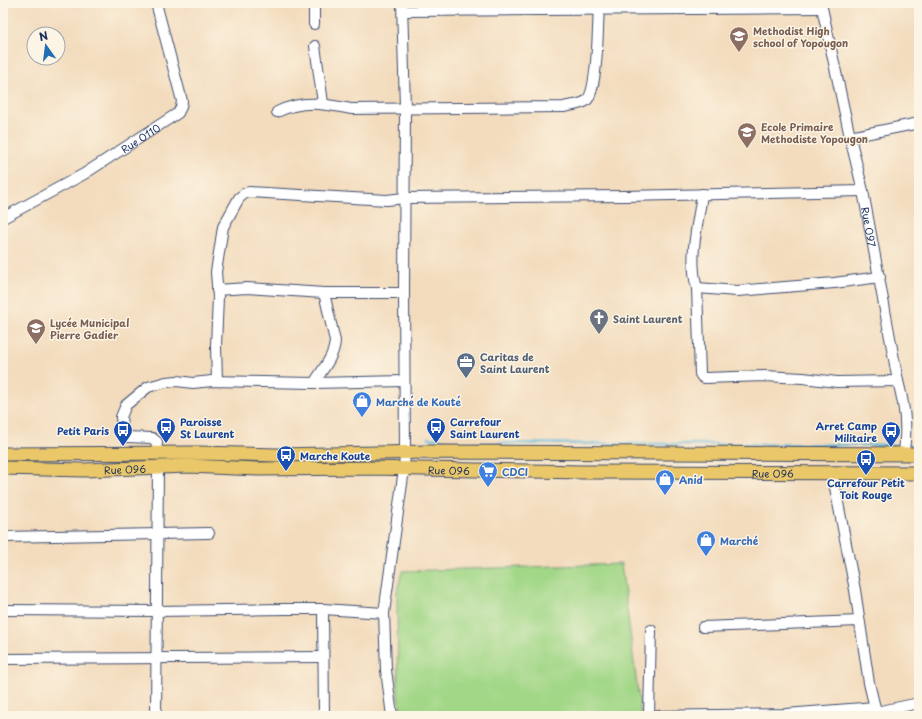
<svg xmlns="http://www.w3.org/2000/svg" width="922" height="719" font-family="'Playpen Sans',sans-serif">
  <rect width="100%" height="100%" fill="#fcf5e5"/>
  <filter id="ink" filterUnits="userSpaceOnUse"><feTurbulence type="fractalNoise" baseFrequency=".025" numOctaves="2"/><feDisplacementMap in="SourceGraphic" scale="8" xChannelSelector="R" yChannelSelector="G"/><feConvolveMatrix kernelMatrix="1 2 1 2 8 2 1 2 1" color-interpolation-filters="sRGB"/></filter>
  <filter id="wash" filterUnits="userSpaceOnUse"><feTurbulence type="fractalNoise" baseFrequency=".012" numOctaves="4" result="noise"/><feDisplacementMap in="SourceGraphic" scale="16" xChannelSelector="R" yChannelSelector="G"/><feGaussianBlur stdDeviation="0.9" result="paint"/><feColorMatrix in="noise" values="0 0 0 0 0 0 0 0 0 0 0 0 0 0 0 0 0 1.4 0 .05"/><feComposite in="paint" operator="in"/></filter>
  <g filter="url(#wash)">
    <rect width="100%" height="100%" fill="#f3dcbd"/>
    <!-- green -->
    <path fill="#a2d787" stroke="#5e8372" d="M621,564L641,716H403L398,698L397,592L402,571Z"/>
    <g fill="none" stroke-linecap="round" stroke-linejoin="round">
      <!-- stream -->
      <path stroke="#59b6d7" stroke-width="2.5" d="M429,438L462,443L903,445
        M908,445H919"/>
    </g>
  </g>
  <g filter="url(#ink)">
    <g fill="none" stroke-linecap="round" stroke-linejoin="round">
      <defs>
        <g id="minor">
          <path id="s1" d="M821,3L850,137L863,191L898,381C905,408 907,425 904,453"/>
          <path d="M403,11L822,8"/>
          <path d="M314,24V3"/>
          <path d="M315,46L323,103"/>
          <path d="M277,112C303,99 325,104 352,109L564,107C571,105 582,105 587,100C598,89 598,21 599,3"/>
          <path d="M850,137L919,123"/>
          <path d="M702,194C698,225 688,257 697,288L700,374L702,377L705,378L764,376L803,378L837,382L898,381"/>
          <path id="s2" d="M3,218L84,174L178,113L181,107L182,101L156,3"/>
          <path d="M697,288L737,291L834,283L880,277"/>
          <path d="M217,290L247,288L324,293H404"/>
          <path d="M217,381L216,346L218,297L216,272L223,227L239,198L244,194L249,192L387,200L404,198L624,196L863,191"/>
          <path d="M314,383L404,381"/>
          <path d="M156,454L157,442L152,438L126,437L123,434L121,417L126,405L148,387L166,382L177,381L193,383L212,381L314,383C322,370 334,357 335,341L324,293"/>
          <path d="M832,472L855,590L869,683L877,716"/>
          <path d="M3,537L209,533"/>
          <path d="M323,609L324,716"/>
          <path d="M3,610L157,611L286,609H323L384,613"/>
          <path d="M703,627L859,621"/>
          <path d="M3,659L323,657"/>
          <path d="M876,712L919,703"/>
          <path d="M156,716L158,467"/>
          <path d="M392,716L386,670L384,613L404,469L405,452L404,293L405,107L402,3"/>
          <path d="M649,716L786,714L875,707"/>
          <path d="M649,716L651,630"/>
        </g>
        <g id="major">
          <path d="M3,454L199,453L277,455L428,452L919,454"/>
          <path id="s3" d="M3,468L84,470L188,466L258,469L370,468L583,472L919,473"/>
        </g>
      </defs>
      <!-- minor casing -->
      <use href="#minor" stroke="#3b496c" stroke-width="12"/>
      <!-- major casing -->
      <use href="#major" stroke="#3b496c" stroke-width="15"/>
      <!-- minor -->
      <use href="#minor" stroke="#fff" stroke-width="10"/>
      <!-- major -->
      <use href="#major" stroke="#eac769" stroke-width="13"/>
    </g>
  </g>
  <!-- icons -->
  <defs>
    <symbol id="school-pin" viewBox="-11 -11 22 30"><path d="M0 17L-7.5 6A9.5 9.5 0 1 1 7.5 6Z" fill="#8d6e63" stroke="#fcf5e5"/><path d="M0-5L7-2L0 1L-7-2ZM-4 1L0 2.5L4 1V4Q0 6-4 4Z" fill="#fff"/></symbol>
    <symbol id="church-pin" viewBox="-11 -11 22 30"><path d="M0 17L-7.5 6A9.5 9.5 0 1 1 7.5 6Z" fill="#6b7280" stroke="#fcf5e5"/><path d="M-1.2-6h2.4v3.5h3.3v2.4h-3.3V6h-2.4V-.1h-3.3v-2.4h3.3Z" fill="#fff"/></symbol>
    <symbol id="office-pin" viewBox="-11 -11 22 30"><path d="M0 17L-7.5 6A9.5 9.5 0 1 1 7.5 6Z" fill="#5c6f8a" stroke="#fcf5e5"/><path d="M-6-3h4V-5.5h4V-3h4V5H-6ZM-1-4.5V-3h2v-1.5ZM-6 0V1H6V0Z" fill="#fff"/></symbol>
    <symbol id="shop-pin" viewBox="-11 -11 22 30"><path d="M0 17L-7.5 6A9.5 9.5 0 1 1 7.5 6Z" fill="#3f7fe0" stroke="#fcf5e5"/><path d="M-5-2.5h2.3a2.7 3.5 0 0 1 5.4 0H5L5.5 6h-11ZM-1.5-2.5h3a1.5 2.3 0 0 0-3 0Z" fill="#fff"/></symbol>
    <symbol id="bus-pin" viewBox="-11 -11 22 30"><path d="M0 17L-7.5 6A9.5 9.5 0 1 1 7.5 6Z" fill="#1a4fb4" stroke="#fcf5e5"/><path d="M-5-6H5V4H4V6H2V4H-2V6H-4V4H-5ZM-3.5-4V0h7V-4ZM-3.5 1.2v1.5H-2V1.2ZM2 1.2v1.5H3.5V1.2Z" fill="#fff"/></symbol>
    <symbol id="supermarket-pin" viewBox="-11 -11 22 30"><path d="M0 17L-7.5 6A9.5 9.5 0 1 1 7.5 6Z" fill="#3f7fe0" stroke="#fcf5e5"/><path d="M-6-5.5h2.5l.6 2H6L4.5 2H-2.5L-4.4-4H-6ZM-1.5 3.2a1.3 1.3 0 1 0 .1 0ZM3 3.2a1.3 1.3 0 1 0 .1 0Z" fill="#fff"/></symbol>
  </defs>
  <g fill-rule="evenodd">
    <use href="#school-pin" x="728" y="25" width="22" height="30"/>
    <use href="#school-pin" x="736" y="121" width="22" height="30"/>
    <use href="#church-pin" x="588" y="307" width="22" height="30"/>
    <use href="#school-pin" x="25" y="317" width="22" height="30"/>
    <use href="#office-pin" x="455" y="351" width="22" height="30"/>
    <use href="#shop-pin" x="351" y="390" width="22" height="30"/>
    <use href="#bus-pin" x="155" y="416" width="22" height="30"/>
    <use href="#bus-pin" x="425" y="416" width="22" height="30"/>
    <use href="#bus-pin" x="112" y="419" width="22" height="30"/>
    <use href="#bus-pin" x="880" y="420" width="22" height="30"/>
    <use href="#bus-pin" x="275" y="444" width="22" height="30"/>
    <use href="#bus-pin" x="855" y="448" width="22" height="30"/>
    <use href="#supermarket-pin" x="477" y="460" width="22" height="30"/>
    <use href="#shop-pin" x="654" y="468" width="22" height="30"/>
    <use href="#shop-pin" x="695" y="529" width="22" height="30"/>
  </g>
  <g text-anchor="middle" dominant-baseline="central" stroke-width="3" stroke-linejoin="round" paint-order="stroke">
    <!-- education labels -->
    <g font-size="10" font-weight="bold" fill="#785e54" stroke="#fcf5e5" text-anchor="start">
      <text x="753" y="30">Methodist High<tspan x="753" dy="12">school of Yopougon</tspan></text>
      <text x="761" y="126">Ecole Primaire<tspan x="761" dy="12">Methodiste Yopougon</tspan></text>
      <text x="50" y="322">Lycée Municipal<tspan x="50" dy="12">Pierre Gadier</tspan></text>
    </g>
    <!-- street labels -->
    <g font-size="10" fill="#1b2f5e" stroke="#fcf5e5">
      <text stroke="none"><textPath href="#s2" startOffset="159">Rue O110</textPath></text>
      <text stroke="none"><textPath href="#s1" startOffset="229">Rue O97</textPath></text>
      <text stroke="none"><textPath href="#s3" startOffset="122">Rue O96</textPath></text>
      <text stroke="none"><textPath href="#s3" startOffset="446">Rue O96</textPath></text>
      <text stroke="none"><textPath href="#s3" startOffset="770">Rue O96</textPath></text>
    </g>
    <!-- worship labels -->
    <g font-size="10" font-weight="bold" fill="#5b616d" stroke="#fcf5e5" text-anchor="start">
      <text x="613" y="318">Saint Laurent</text>
    </g>
    <!-- service labels -->
    <g font-size="10" font-weight="bold" fill="#4e5e75" stroke="#fcf5e5" text-anchor="start">
      <text x="480" y="356">Caritas de<tspan x="480" dy="12">Saint Laurent</tspan></text>
    </g>
    <!-- shop labels -->
    <g font-size="10" font-weight="bold" fill="#366cbe" stroke="#fcf5e5" text-anchor="start">
      <text x="376" y="401">Marché de Kouté</text>
      <text x="502" y="471">CDCI</text>
      <text x="679" y="479">Anid</text>
      <text x="720" y="540">Marché</text>
    </g>
    <!-- transit labels -->
    <g font-size="10" font-weight="bold" fill="#164399" stroke="#fcf5e5" text-anchor="start">
      <text x="180" y="421">Paroisse<tspan x="180" dy="12">St Laurent</tspan></text>
      <text x="450" y="421">Carrefour<tspan x="450" dy="12">Saint Laurent</tspan></text>
      <text x="877" y="425" text-anchor="end">Arret Camp<tspan x="877" dy="12">Militaire</tspan></text>
      <text x="109" y="430" text-anchor="end">Petit Paris</text>
      <text x="300" y="455">Marche Koute</text>
      <text x="866" y="482" text-anchor="middle">Carrefour Petit<tspan x="866" dy="12">Toit Rouge</tspan></text>
    </g>
  </g>
  <!-- margin -->
  <rect width="922" height="719" fill="none" stroke="#fcf5e5" stroke-width="16"/>
  <!-- north arrow -->
  <g transform="translate(46 46) rotate(346)"><circle r="19" fill="#fcf5e5" stroke="#a2a6af"/>
  <path d="M0-3L7 15L0 10L-7 15Z" fill="#1f6fb2"/>
  <text y="-6" font-size="11" font-weight="bold" text-anchor="middle" fill="#1b2f5e">N</text>
  </g>
</svg>
